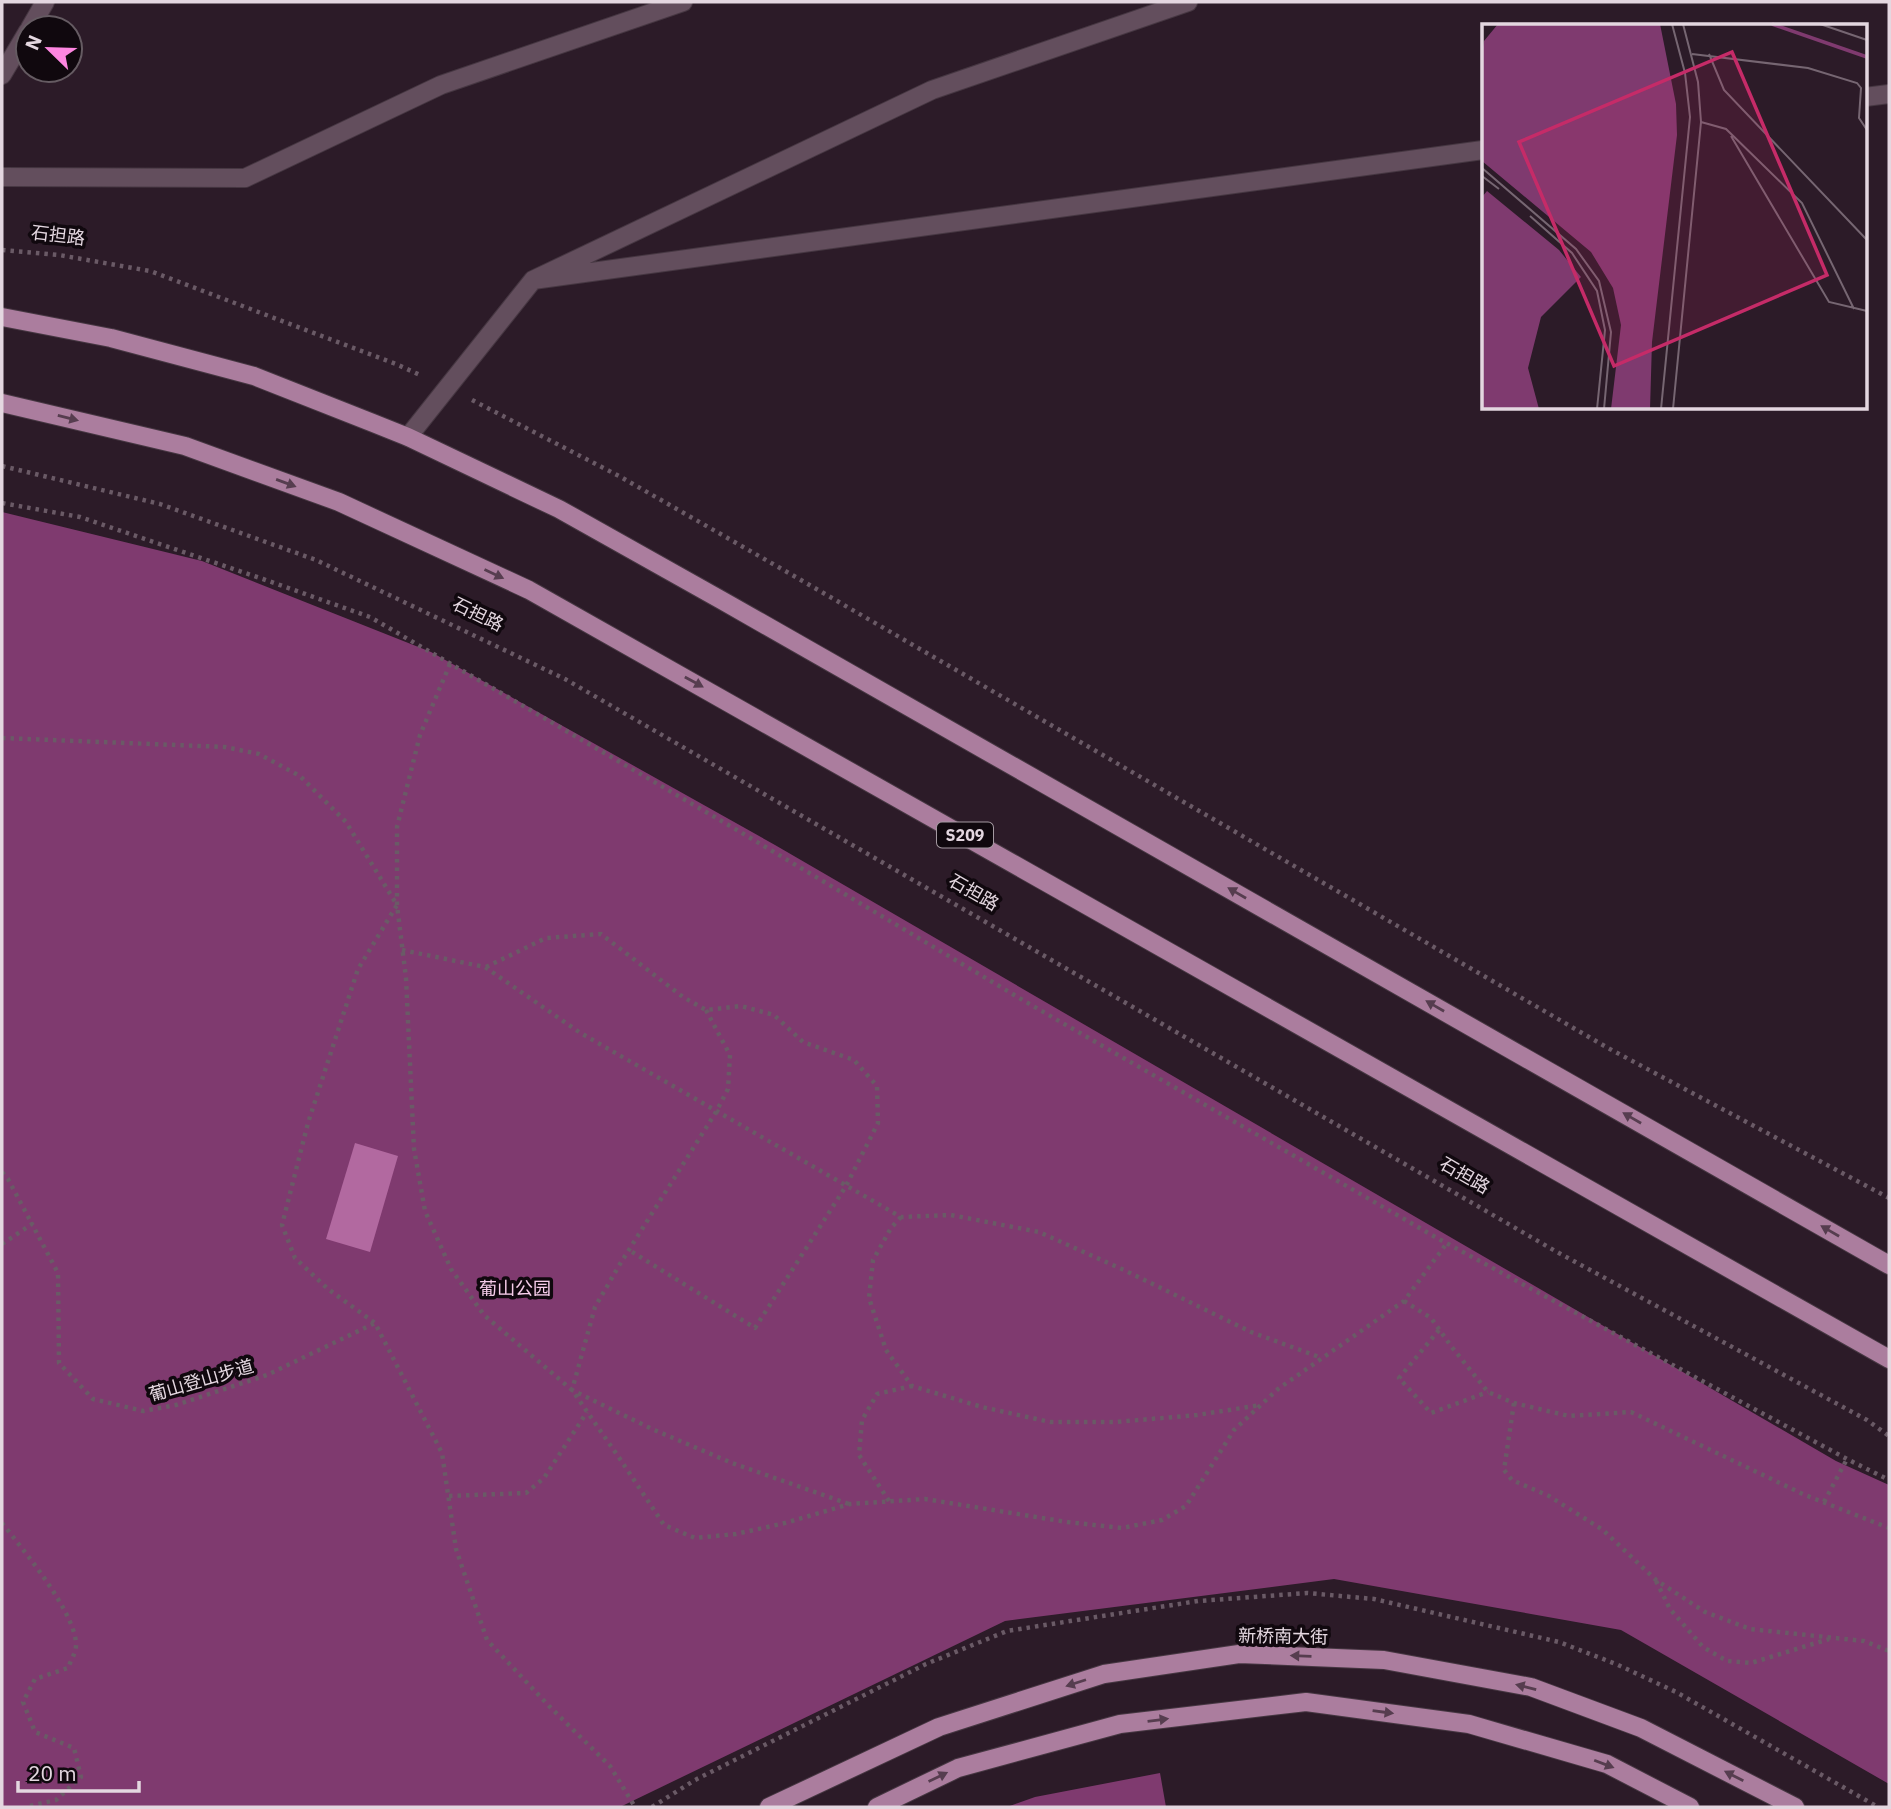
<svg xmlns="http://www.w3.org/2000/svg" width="1891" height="1809" font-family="'IBM Plex Sans','Noto Sans SC',sans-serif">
  <rect width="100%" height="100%" fill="#2c1b28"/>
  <!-- forest -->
  <path fill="#7f3a6f" d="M2,512L202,561L431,652L775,845L1836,1461L1889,1485V1784L1621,1630L1334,1579L1005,1621L620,1807H2Z
    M1160,1773L1166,1807H1007L1035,1797Z"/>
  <!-- building -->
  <path fill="#b269a0" d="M355,1143L398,1156L370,1252L326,1239Z"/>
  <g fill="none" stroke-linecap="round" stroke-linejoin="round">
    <defs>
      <path id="minor" d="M30,28L45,2
        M2,75L28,31
        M1865,97L1889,94
        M2,177L245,178L441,85L683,2
        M533,280L1483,150
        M408,437L533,280L932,90L1188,2"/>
      <path id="major" d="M2,317L111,338L254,376L373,423L408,437L559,509L723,601L1889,1265
        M2,403L185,446L339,502L529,590L1889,1359
        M769,1807L939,1727L1104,1674L1239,1654L1384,1660L1531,1687L1641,1728L1795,1807
        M877,1807L958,1768L1120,1724L1306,1702L1469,1724L1607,1764L1690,1807"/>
    </defs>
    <!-- minor casing -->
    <use href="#minor" stroke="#463742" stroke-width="20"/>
    <!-- major casing -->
    <use href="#major" stroke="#463742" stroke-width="20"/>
    <!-- path -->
    <path stroke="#6a5a66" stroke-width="4.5" stroke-dasharray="3.5 5" stroke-linecap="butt" d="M2,250L59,255L150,271L396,364L420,375
      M472,400L619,476L794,576L1608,1048L1889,1198
      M2,466L160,504L316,560L565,679L1557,1252L1867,1420L1889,1436
      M2,503L80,517L263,579L370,617L737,830L1026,1002L1437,1238L1847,1459L1889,1480
      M450,664L420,735L397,827V905L406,978L414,1149L425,1211L451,1269L484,1315L572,1390L620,1459L664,1525L695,1538L736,1534L785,1523L850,1504L925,1499L1067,1522L1122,1528L1162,1520L1186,1506L1234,1430L1278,1389L1404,1301L1447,1243
      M2,738L225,747L259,754L300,776L346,822L397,905L358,969L308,1123L282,1225L295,1258L328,1289L375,1323L442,1453L456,1549L487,1640L549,1706L610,1766L635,1807
      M402,950L485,967L579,1032L901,1217L951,1215L1039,1232L1124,1270L1251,1332L1322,1358
      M486,967L546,938L601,934L683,997L706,1010L741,1006L774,1015L803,1042L854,1060L877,1086L878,1123L846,1186L755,1328L629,1250
      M706,1010L730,1055L728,1089L716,1112L620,1264L595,1307L572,1390L652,1429L732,1463L849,1504
      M2,1172L8,1179L32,1224
      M901,1217L891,1228L873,1260L869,1298L886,1350L912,1386L982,1407L1050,1422H1116L1197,1415L1261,1405
      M2,1244L32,1224L58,1273L59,1363L93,1399L143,1411L176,1405L267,1375L375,1323
      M1404,1301L1431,1318L1451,1346L1488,1392L1514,1403L1569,1416L1631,1412L1805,1495L1889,1528
      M1439,1330L1399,1378L1431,1413L1488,1392
      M1514,1403L1504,1470L1512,1480L1549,1496L1603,1530L1656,1580L1705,1612L1750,1629L1864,1641L1889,1651
      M449,1496L526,1493L544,1478L587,1412
      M889,1501L859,1455L862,1420L877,1394L912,1386
      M1824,1502L1847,1459
      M2,1523C24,1551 72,1608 76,1642C77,1651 71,1660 68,1668L35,1679L23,1702L35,1732L74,1748L81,1777L56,1800L25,1807
      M1656,1581L1670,1609L1703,1647L1727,1661L1751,1663L1829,1639
      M652,1807L695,1780L926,1664L1007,1631L1198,1601L1307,1593L1374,1599L1559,1642L1616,1664L1676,1692L1878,1807"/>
    <!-- minor -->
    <use href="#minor" stroke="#634e5d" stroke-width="18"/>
    <!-- major -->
    <use href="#major" stroke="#ab7d9e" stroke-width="18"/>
  </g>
  <!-- one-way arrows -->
  <defs><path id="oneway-solid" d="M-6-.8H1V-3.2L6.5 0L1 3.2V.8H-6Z" transform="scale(1.75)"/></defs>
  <g fill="#563d4f">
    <use href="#oneway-solid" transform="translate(68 418) rotate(14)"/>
    <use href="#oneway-solid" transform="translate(286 483) rotate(20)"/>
    <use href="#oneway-solid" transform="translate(494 574) rotate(25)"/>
    <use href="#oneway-solid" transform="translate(694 682) rotate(29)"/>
    <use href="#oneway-solid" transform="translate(1237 893) rotate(-150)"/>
    <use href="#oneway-solid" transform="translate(1435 1006) rotate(-150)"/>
    <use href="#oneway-solid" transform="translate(1632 1118) rotate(-150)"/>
    <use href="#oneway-solid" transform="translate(1830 1231) rotate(-150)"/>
    <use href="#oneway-solid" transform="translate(1301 1656) rotate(-178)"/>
    <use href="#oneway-solid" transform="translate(1076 1683) rotate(162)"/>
    <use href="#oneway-solid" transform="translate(1526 1687) rotate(-166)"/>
    <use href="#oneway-solid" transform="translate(1383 1712) rotate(8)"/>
    <use href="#oneway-solid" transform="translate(1158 1720) rotate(-7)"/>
    <use href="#oneway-solid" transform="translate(1604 1764) rotate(21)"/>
    <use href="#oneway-solid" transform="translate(1734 1776) rotate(-153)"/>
    <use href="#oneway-solid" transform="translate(938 1777) rotate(-26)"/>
  </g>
  <g text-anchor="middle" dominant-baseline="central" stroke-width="7" stroke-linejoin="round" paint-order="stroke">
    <!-- shield labels -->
    <rect fill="#10080e" stroke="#a499a1" stroke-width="2" x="937" y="822.5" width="56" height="25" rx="5"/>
    <g font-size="16" font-weight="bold" fill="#e4d7e0">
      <text x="965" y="835">S209</text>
    </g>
    <!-- street labels -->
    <g font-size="18" fill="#e4d7e0" stroke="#10080e">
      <text transform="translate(58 235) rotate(7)">石担路</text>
      <text transform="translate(478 614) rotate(26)">石担路</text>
      <text transform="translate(974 892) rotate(30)">石担路</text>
      <text transform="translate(1465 1175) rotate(30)">石担路</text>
      <text transform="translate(201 1380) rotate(-16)">葡山登山步道</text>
      <text transform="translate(1283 1636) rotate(1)">新桥南大街</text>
    </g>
    <!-- park labels -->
    <g font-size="18" fill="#f6cdea" stroke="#10080e">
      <text x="515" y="1288">葡山公园</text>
    </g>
  </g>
  <!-- overview -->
  <g transform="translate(1482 24)">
    <rect width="385" height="385" fill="#2c1b28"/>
    <path d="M16,0H178L194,80L195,111L170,318L168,385H129L139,301L131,264L109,228L0,137V29L2,17ZM5,167L77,226L99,253L59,293L46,344L57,385H0V173Z" fill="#7f3a6f"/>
    <path fill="none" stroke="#7f3a6f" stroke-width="3.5" d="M290,0L385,33"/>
    <path fill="none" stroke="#766672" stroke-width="2" d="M338,0L385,16M210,30L326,44L375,59L379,64L377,94L385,106M227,30L242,66L385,216M219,98L244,105L320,179L372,285M249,112L347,278L385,287M0,144L94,225L117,257L129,308L122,385M0,152L17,165M48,192L90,229L115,267L123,306L115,385M179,385L208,93L203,49L190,0M191,385L219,98L216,58L201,0"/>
    <path fill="#c52b68" fill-opacity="0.15" stroke="#c52b68" stroke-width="3.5" d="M250,28L345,251L132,342L37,118Z"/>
    <rect width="385" height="385" fill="none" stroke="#e4d7e0" stroke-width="3.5"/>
  </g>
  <!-- border -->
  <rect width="1891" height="1809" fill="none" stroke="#e4d7e0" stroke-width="7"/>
  <!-- north arrow -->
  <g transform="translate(49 49) rotate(293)"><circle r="33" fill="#10080e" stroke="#655b62" stroke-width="2"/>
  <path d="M0-5L12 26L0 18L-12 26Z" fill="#fe86e1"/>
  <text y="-10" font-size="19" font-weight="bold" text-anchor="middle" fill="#e4d7e0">N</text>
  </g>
  <!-- scale -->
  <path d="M18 1781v10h121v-10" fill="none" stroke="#e4d7e0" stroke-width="3.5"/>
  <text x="28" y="1781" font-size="21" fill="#e4d7e0" stroke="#10080e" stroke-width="5" paint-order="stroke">20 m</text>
</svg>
